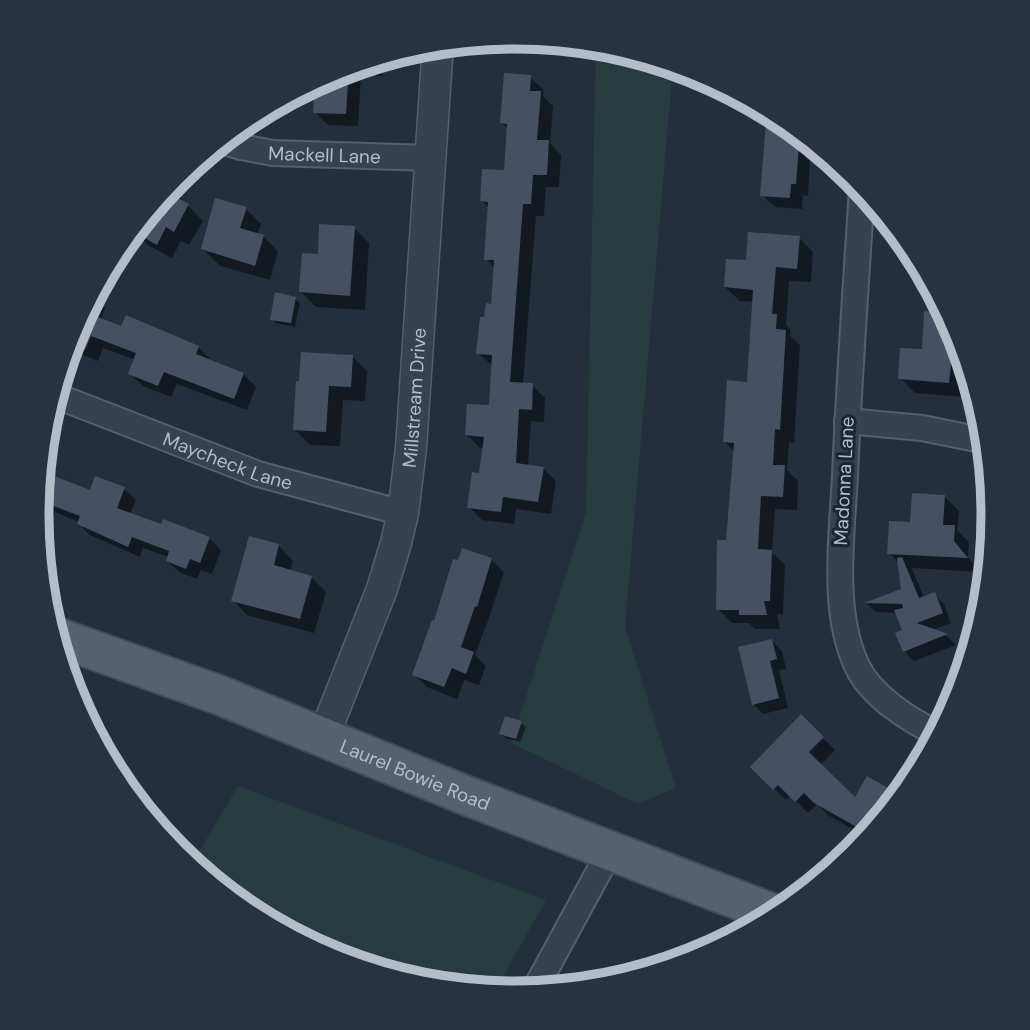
<svg xmlns="http://www.w3.org/2000/svg" width="1030" height="1030" font-family="'DM Sans',sans-serif">
  <rect width="100%" height="100%" fill="#242f3e"/>
  <!-- green -->
  <path fill="#263c3f" d="M596,45L609,46L673,66L625,627L676,788L638,804L511,743L586,513Z
    M238,786L546,900L495,991L421,984L332,957L249,912L191,865Z"/>
  <!-- shadow -->
  <path fill="#0007" d="M515,37L579,43L578,52L506,48L497,39Z
    M384,57L383,76L361,75L358,126L328,125L315,112V96L306,87L332,73Z
    M530,77L543,89V96L553,106L550,143L561,155L559,187H546L544,216H536L523,384L532,385L545,398L544,422L531,421L528,466L543,468L556,481L551,514L516,509L514,524L482,520L469,507L481,475L484,448H480L467,435L490,407L493,366L478,353L486,319L492,306L495,268L486,259L489,208L482,201L506,172L508,129L502,123Z
    M767,110L781,118L803,135L802,151L810,160L808,196L803,195L802,209L775,207L762,195Z
    M167,189L178,195L203,221L189,245L181,241L172,258L149,246L134,231Z
    M246,209L261,224L257,235L263,236L278,251L270,280L220,266L203,249Z
    M354,228L369,243L365,310L316,307L301,292L319,256Z
    M799,238L813,252L811,282L789,281L786,325L791,330L790,336L800,345L794,443L789,442L787,470L798,481L797,510L775,509L772,552L785,565L783,615L777,614L780,629H755L749,623H732L718,609L728,542L735,452L724,441L749,384L754,302L740,301L725,287L747,262Z
    M908,244L913,250L930,282H921L907,267Z
    M93,295L105,308L101,320L122,328L198,347L211,360L243,374L256,387L247,410L177,384L171,397L143,386L130,374L136,360L103,348L98,361L68,349L73,332Z
    M295,299L300,303L295,327L276,323L272,319Z
    M926,313L947,314L957,332L967,365L964,397L915,393L900,378L923,351Z
    M352,356L367,371L365,401L343,400L340,446L310,445L295,430Z
    M41,473L91,492L124,489L136,500L130,514L162,527L209,538L221,550L212,574L201,570L197,579L179,572L168,561L169,557L143,548L140,557L90,535L79,524V522L55,512L51,523L37,518Z
    M944,496L959,511L957,530L969,542L968,557L980,572L912,568L924,598L934,594L944,604L951,623L932,630L947,636L956,645L914,661L904,651L905,631L897,613L876,612L867,604L902,590L900,564L889,553L912,524Z
    M250,538L279,546L293,561L290,572L311,577L326,592L314,633L247,615L233,600Z
    M491,559L504,572L489,618L475,655L486,666L479,685L464,680L457,699L427,687L414,674L459,563Z
    M772,641L782,651L786,669L779,670L788,708L763,714L753,704Z
    M968,646H973L963,676L958,671Z
    M801,717L835,750L820,765L856,799L894,793L899,798L866,837L828,815L817,804L808,813L791,796L786,800L752,767Z
    M521,723L526,727L520,742L506,738L501,733Z
    M145,814L175,831L190,846L183,858Z"/>
  <!-- building -->
  <path fill="#455162" d="M349,68L346,114L313,113L315,82L332,73Z
    M504,73L531,75L530,91H541L537,140H549L547,175H533L531,204H523L510,382L533,383L532,410L519,409L516,463L544,467L538,502L503,497L501,512L467,508L472,472L479,473L484,437L465,435L467,404L489,405L492,355L476,354L480,317H484L486,303L491,304L494,260H484L488,202L480,201L482,169L504,170L507,124L500,123Z
    M767,110L781,118L800,133L796,184H791L790,198L760,196Z
    M165,191L189,204L174,232L166,227L157,245L132,231Z
    M215,198L247,207L240,228L264,235L255,266L201,249Z
    M319,224L355,226L350,296L299,292L302,253L318,254Z
    M748,232L800,236L797,269L776,267L772,314H777L776,329L786,330L780,430L775,429L773,465H785L783,497L761,496L758,549L772,550L770,601H764L767,615H739V610H716L717,540H726L734,443L723,442L727,380L747,382L753,290L724,287L726,259L746,260Z
    M96,290L107,295L98,317L121,326L126,315L199,346L196,354L244,373L234,399L164,372L158,386L128,374L136,353L91,336L85,350L70,344L73,332Z
    M275,292L296,297L291,323L270,320Z
    M924,311L946,312L955,329L949,383L898,379L900,348L922,349Z
    M301,352L353,355L351,387L329,386L326,432L293,430L296,381H299Z
    M41,471L90,490L95,476L125,487L117,508L161,524L163,519L210,537L200,563L190,559L186,569L166,561L169,551L132,537L128,547L77,524L80,516L38,500Z
    M912,493L945,495L943,525H955L954,541L968,558L887,554L889,521L910,522Z
    M249,536L279,544L274,565L312,576L300,619L231,601Z
    M462,548L492,558L477,607L475,606L461,647L474,652L466,674L452,668L444,687L412,675L432,620L434,621L453,559L458,560Z
    M902,557L919,598L935,592L943,613L917,623L948,634L903,652L895,633L902,630L894,610L903,608L902,604L864,603L901,589L897,558Z
    M772,639L777,659L770,661L779,698L752,705L738,647Z
    M801,714L824,737L809,752L855,797L867,776L895,792L893,797L897,799L869,834L814,803L804,793L795,802L778,785L773,790L750,767Z
    M505,716L522,721L516,739L499,734Z"/>
  <g fill="none" stroke-linecap="round" stroke-linejoin="round">
    <defs>
      <g id="minor">
        <path id="s1" d="M221,141L241,147L273,153L430,158"/>
        <path d="M862,188C856,284 849,380 845,476C842,535 831,611 857,666C871,696 909,720 938,734"/>
        <path id="s2" d="M54,395L258,474L403,513"/>
        <path d="M847,421L922,428L986,441"/>
        <path d="M534,991L610,851"/>
      </g>
      <g id="tertiary">
        <path id="s3" d="M323,738L382,589L396,543L403,513L411,448L438,44"/>
      </g>
      <g id="primary">
        <path id="s4" d="M54,636L219,695L465,795L777,915"/>
      </g>
    </defs>
    <!-- minor casing -->
    <use href="#minor" stroke="#565f6c" stroke-width="28"/>
    <!-- tertiary casing -->
    <use href="#tertiary" stroke="#565f6c" stroke-width="33"/>
    <!-- primary casing -->
    <use href="#primary" stroke="#414a57" stroke-width="42"/>
    <!-- minor -->
    <use href="#minor" stroke="#38414e" stroke-width="24"/>
    <!-- tertiary -->
    <use href="#tertiary" stroke="#38414e" stroke-width="30"/>
    <!-- primary -->
    <use href="#primary" stroke="#56606e" stroke-width="38"/>
  </g>
  <g text-anchor="middle" dominant-baseline="central" stroke-width="6" stroke-linejoin="round" paint-order="stroke">
    <!-- street labels -->
    <g font-size="19" fill="#b4bcc9" stroke="#1d2633">
      <text stroke="none"><textPath href="#s1" startOffset="105">Mackell Lane</textPath></text>
      <text stroke="none"><textPath href="#s3" startOffset="355">Millstream Drive</textPath></text>
      <text stroke="none"><textPath href="#s2" startOffset="186">Maycheck Lane</textPath></text>
      <text transform="translate(844 481) rotate(-87)">Madonna Lane</text>
      <text stroke="none"><textPath href="#s4" startOffset="387">Laurel Bowie Road</textPath></text>
    </g>
  </g>
  <!-- crop -->
  <path d="M0 0H1030V1030H0ZM49 515a466 466 0 1 1 932 0a466 466 0 1 1-932 0Z" fill="#29323f" fill-rule="evenodd"/>
  <path fill="none" stroke="#b4bcc9" stroke-width="9" d="M49 515a466 466 0 1 1 932 0a466 466 0 1 1-932 0Z"/>
</svg>
